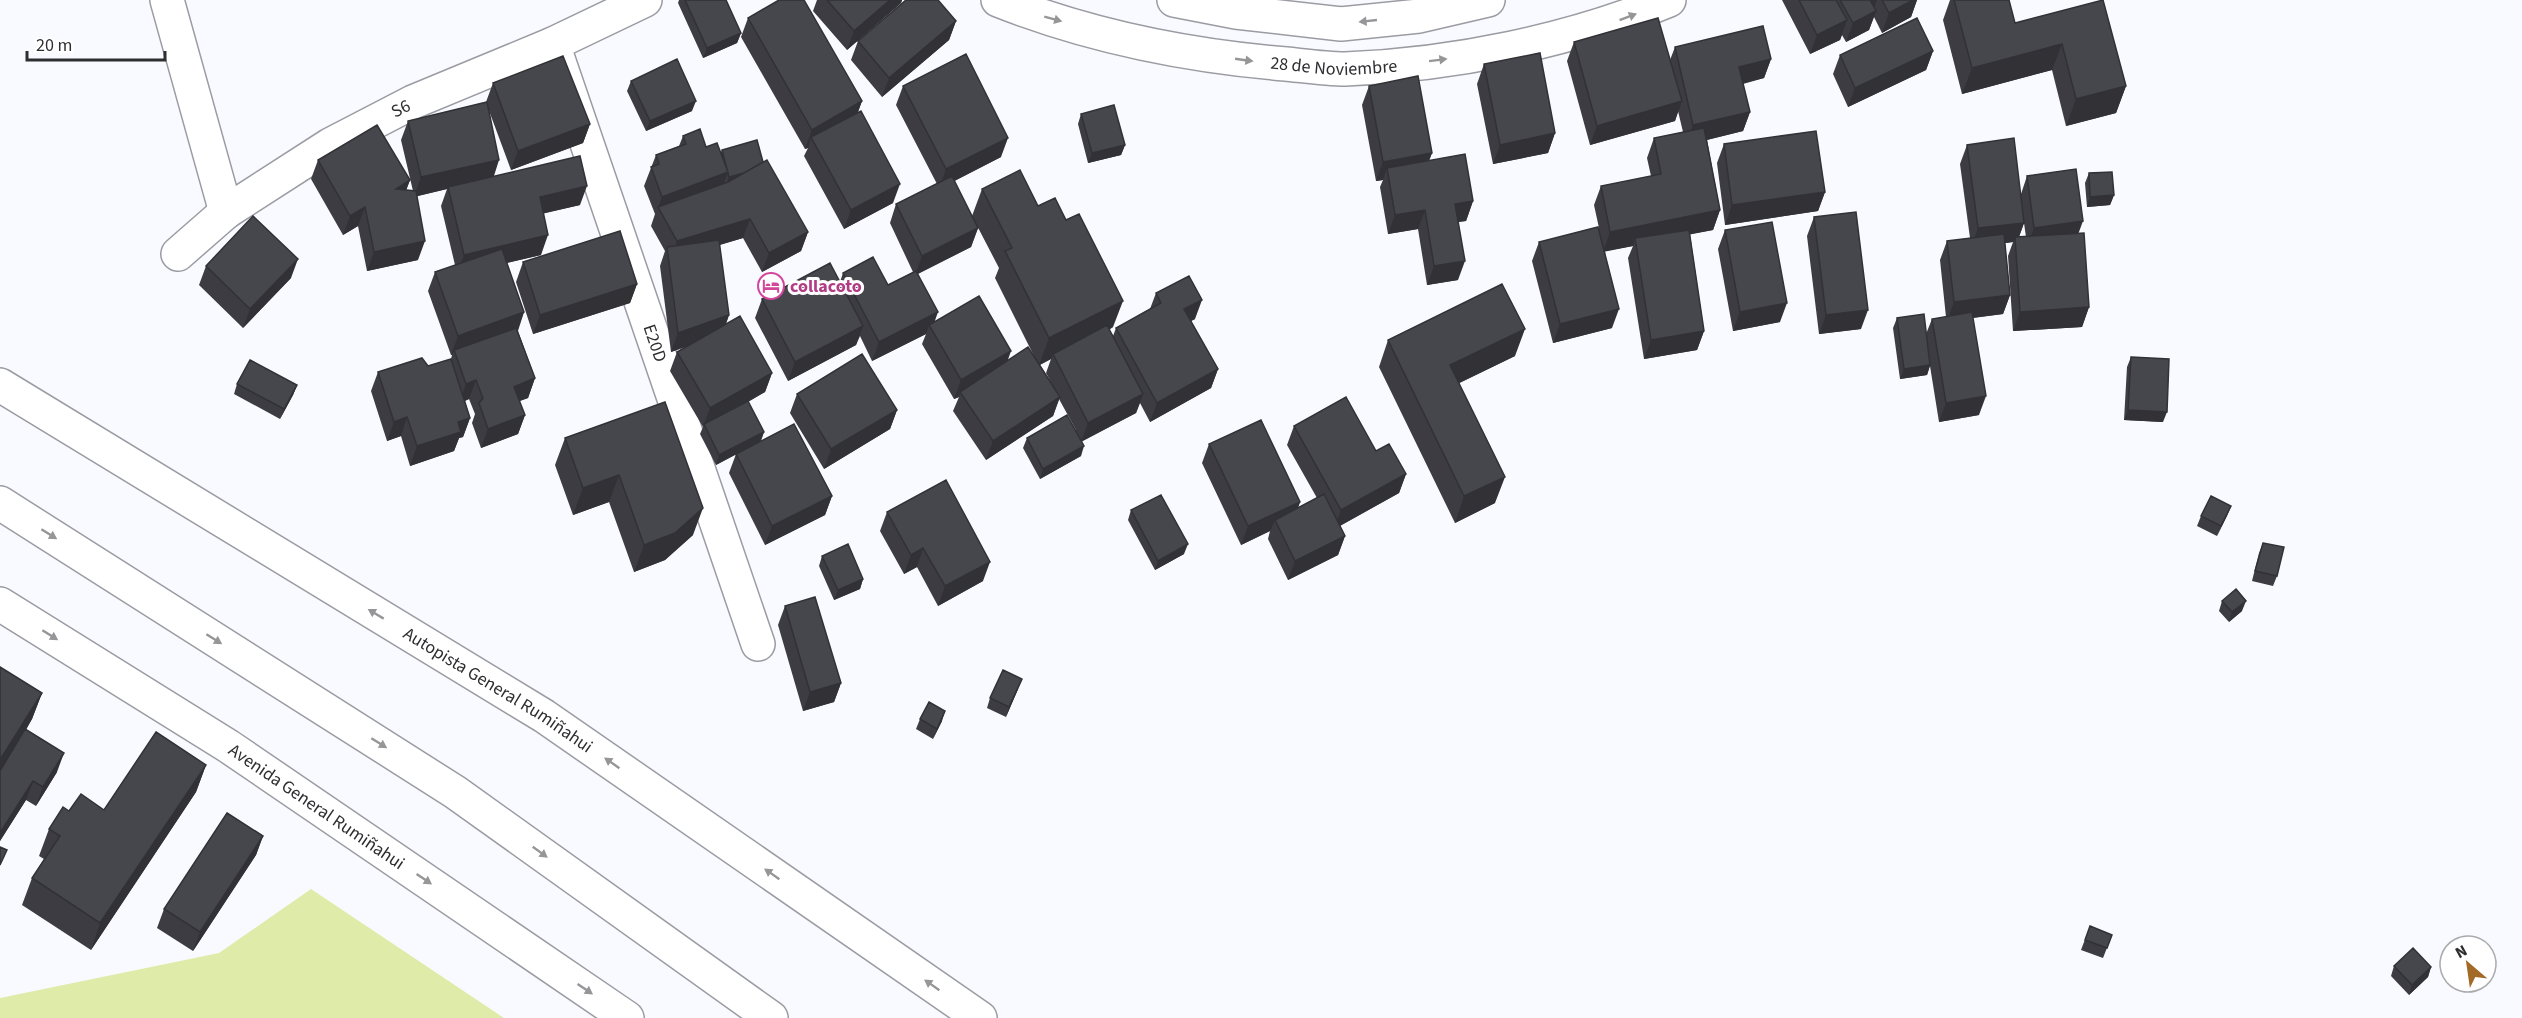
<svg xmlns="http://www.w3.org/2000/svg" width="2522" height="1018" font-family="'Source Sans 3',sans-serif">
  <rect width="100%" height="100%" fill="#f9faff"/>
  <!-- green -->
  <path fill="#dfeba8" d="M311,889L504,1018H0V998L219,953Z"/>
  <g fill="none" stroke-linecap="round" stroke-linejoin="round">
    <defs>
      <g id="minor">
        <path d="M167,0L226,212"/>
        <path id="s1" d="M998,0C1089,36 1189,56 1286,64C1305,66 1326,69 1345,69C1453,65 1570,41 1669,0"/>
        <path d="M1174,0L1236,12L1341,24L1419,16L1488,0"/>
        <path id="s2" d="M553,44L758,644"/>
        <path id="s3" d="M178,254L226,212L330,145L413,102L553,44L645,0"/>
      </g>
      <g id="major">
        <path id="s4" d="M0,604L228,746L627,1018"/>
      </g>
      <g id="highway">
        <path id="s5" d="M0,385L544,716L980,1018"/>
        <path d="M0,503L455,792L771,1018"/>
      </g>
    </defs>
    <!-- minor casing -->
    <use href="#minor" stroke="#9b9ca3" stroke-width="36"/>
    <!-- major casing -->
    <use href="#major" stroke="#9b9ca3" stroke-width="36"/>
    <!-- highway casing -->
    <use href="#highway" stroke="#9b9ca3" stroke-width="36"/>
    <!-- minor -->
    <use href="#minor" stroke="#fff" stroke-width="33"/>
    <!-- major -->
    <use href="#major" stroke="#fff" stroke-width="33"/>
    <!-- highway -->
    <use href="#highway" stroke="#fff" stroke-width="33"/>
  </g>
  <!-- wall -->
  <path fill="#3c3c42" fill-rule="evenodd" d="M679,0H726L741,33L737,43L703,58L678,3Z
    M817,0H902L901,3L847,50L813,11Z
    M1782,0H1917L1911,17L1882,33L1874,17L1869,30L1846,42L1842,35L1840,40L1810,54Z
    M1950,0H2009L2015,23L2103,0L2126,86L2116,113L2066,126L2052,70L1962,94L1943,20Z
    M748,18L862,101L858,112L893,203L844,229L804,156L808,148L805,149L741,37Z
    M956,21L949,40L882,97L851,60L858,41Z
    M1574,42L1670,60L1675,47L1771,59L1764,78L1743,84L1750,112L1743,131L1707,140L1720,210L1713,230L1690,234L1704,331L1697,350L1644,359L1628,258L1633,246L1605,251L1612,328L1553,343L1532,261L1539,242L1599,228L1594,205L1601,186L1651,176L1647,158L1654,138L1683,132L1678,111L1675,121L1590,145L1567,61Z
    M1933,51L1926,70L1848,107L1833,74L1840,55Z
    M1484,64L1555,133L1548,153L1493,164L1477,84Z
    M631,81L692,111L646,131L627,91Z
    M493,83L590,124L583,143L511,170L488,108L494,176L580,205L544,213L541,255L507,263L524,312L518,331L535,378L528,398L519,401L525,415L518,434L481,448L472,423L475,414L469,399L465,401L470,418L463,437L459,438L454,451L410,466L401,436L387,441L371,391L378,372L428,366L451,359L452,355H451L428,291L435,272L455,265L441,206L447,189L417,196L418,260L367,271L358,226L343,235L311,179L318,160L410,180L406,190L413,191L401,140L408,121L486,102Z
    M903,86L1001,157L954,181L978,228L971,247L918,274L935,322L1008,361L1036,360L995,278L999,268L972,216L982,189L1038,206L1113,327L1109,330L1113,336L1116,328L1150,309L1156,293L1195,319L1191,321L1218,369L1211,388L1150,422L1140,403L1136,413L1082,441L1081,456L1040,479L1023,448L1027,438L1076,430L1059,399L1053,416L986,460L953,411L959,397L954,399L922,344L926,334L872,361L860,336L856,345L788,381L755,318L762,299L840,282L843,273L888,285L913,272L890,223L896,204L937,184L896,105ZM1051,359L1046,373L1051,382L1040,365Z
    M1369,86L1432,153L1429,160L1473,201L1466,221L1458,222V280L1427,285L1418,229L1388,234L1380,187L1383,180L1376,181L1362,105Z
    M1081,114L1125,145L1121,155L1088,163L1078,124Z
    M683,136L706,147L721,152L722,150L763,162L808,232L801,251L762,272L743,238L719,245L729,315L726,324L772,373L765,392L748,402L764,432L761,441L832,496L825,515L765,545L729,473L736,454L716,465L700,434L703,427L670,371L677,352L685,347L671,352L660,266L665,251L651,226L655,214L644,186L656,155L679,146Z
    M1724,144L1825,192L1818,211L1725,225L1717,163Z
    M1967,145L2021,194L2027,176L2078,233L2089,307L2082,327L2013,331L2008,256L2013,242L2005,243L2010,295L2003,314L1973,318L1979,415L1939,422L1930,366L1927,375L1900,379L1893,328L1897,318L1926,334L1932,319L1946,317L1940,260L1947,241L1970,238L1960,164ZM2024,223L2026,237H2019Z
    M2089,173L2114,195L2110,205L2087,207L2085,183Z
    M1814,217L1861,329L1819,334L1807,236Z
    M1725,230L1780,322L1733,331L1718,249Z
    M523,262L637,284L630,303L533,334L516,282Z
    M206,266L291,278L243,328L199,285Z
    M1388,340L1515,356L1459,383L1495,503L1455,523L1379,367Z
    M2131,357L2163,422L2124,420L2127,367Z
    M237,384L297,385L293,395L280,419L234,394Z
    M797,394L897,410L890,429L824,469L790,413Z
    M665,402L693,535L665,560L634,572L609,502L573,515L555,465L565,438Z
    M1294,426L1376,451L1406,474L1399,493L1340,526L1345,536L1338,555L1288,580L1268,539L1270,531L1241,545L1202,463L1209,444L1300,502L1298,508L1317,498L1287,445Z
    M2231,506L2217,536L2197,526L2201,516Z
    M1131,510L1184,554L1155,570L1128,520Z
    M887,512L983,581L938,606L917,567L904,574L880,531Z
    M2263,543L2277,576L2273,586L2252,581L2259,553Z
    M822,556L863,579L860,589L834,600L819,566Z
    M2222,601L2242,611L2229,622L2219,611Z
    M785,606L841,683L834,702L803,711L778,625Z
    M0,667L42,693L32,719L26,730L57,772L36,806L26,800L0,841Z
    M1018,689L1006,717L987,708L990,698Z
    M920,719L942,721L933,739L916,729Z
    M206,765L196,792L91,950L22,905L32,878L44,859L39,856L49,829L69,811L104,810Z
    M263,836L256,855L193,951L157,928L164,909Z
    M2090,926L2112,935L2103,958L2081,950Z
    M2394,966L2431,967L2428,977L2409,995L2391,976Z"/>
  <!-- shaded-wall -->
  <path fill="#313136" d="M890,0H902L901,3L847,50L854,31Z
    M1870,0H1877L1872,13L1876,11L1869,30L1846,42L1853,23Z
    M1913,0H1917L1911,17L1882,33L1889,13Z
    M1847,20L1840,40L1810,54L1817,35Z
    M956,21L949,40L882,97L889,78Z
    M741,33L737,43L703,58L707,48Z
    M2062,44L2052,70L1962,94L1972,68Z
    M1933,51L1926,70L1848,107L1855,88Z
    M1771,59L1764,78L1732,86L1739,67Z
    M2126,86L2116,113L2066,126L2076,99Z
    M696,101L692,111L646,131L650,121Z
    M862,101L855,120L811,137L808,148L805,149L812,130Z
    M1682,101L1675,121L1590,145L1597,126Z
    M1750,112L1743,131L1686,145L1693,125Z
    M590,124L583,143L511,170L518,151Z
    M1555,133L1548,153L1493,164L1500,145Z
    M1008,138L1001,157L939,189L946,169Z
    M1125,145L1121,155L1088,163L1092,153Z
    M1432,153L1425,172L1387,168L1383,180L1376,181L1383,162Z
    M499,160L493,179L448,187L447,189L414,197L421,177Z
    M764,167L725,187L729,177Z
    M728,172L721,191L658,208L662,197Z
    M410,180L403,199L396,189Z
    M900,184L893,203L844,229L851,210Z
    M587,186L580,205L533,216L540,197Z
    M1825,192L1818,211L1725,225L1732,205Z
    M2114,195L2110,205L2087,207L2090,197Z
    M1473,201L1466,221L1449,223L1455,204Z
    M365,207L358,226L343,235L350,216Z
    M1425,210L1418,229L1388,234L1395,215Z
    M1720,210L1713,230L1636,245L1635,238L1633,246L1603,252L1610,232Z
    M750,219L743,238L670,260L677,241Z
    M2083,221L2076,240L2027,247L2034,228Z
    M2024,223L2017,242L2015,237L2013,242L1971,248L1978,228Z
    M978,228L971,247L915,275L922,256Z
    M808,232L801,251L762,272L769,253Z
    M548,235L541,255L457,274L464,255Z
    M425,241L418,260L367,271L374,252Z
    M298,259L291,278L243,328L250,309Z
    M1465,261L1458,280L1427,285L1434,266Z
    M637,284L630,303L533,334L540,315Z
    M2010,295L2003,314L1947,321L1954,302Z
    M1202,300L1195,319L1177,328L1184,309Z
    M1123,301L1113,327L1055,357L1053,354L1051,359L1039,365L1049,338Z
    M1787,303L1780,322L1733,331L1740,312Z
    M2089,307L2082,327L2013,331L2020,312Z
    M1619,309L1612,328L1553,343L1560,324Z
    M1868,310L1861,329L1819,334L1826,315Z
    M524,312L517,331L454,350L452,355H451L458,336Z
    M938,312L932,329L929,325L926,334L872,361L879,342Z
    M729,315L722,334L671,352L678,333Z
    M863,326L856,345L788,381L795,362Z
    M1525,329L1515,356L1441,392L1450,365Z
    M1704,331L1697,350L1644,359L1651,340Z
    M1011,351L1004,371L960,392L959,397L954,399L961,380Z
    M1930,365L1927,375L1900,379L1904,369Z
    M1218,369L1211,388L1150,422L1157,403Z
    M772,373L765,392L705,426L704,424L710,408Z
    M535,378L528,398L507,406L514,387Z
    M476,380L469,399L459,403L466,384Z
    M297,385L293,395L280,419L284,409Z
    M1143,394L1136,413L1081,442L1088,423Z
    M1986,396L1979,415L1939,422L1946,403Z
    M1060,397L1053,416L986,460L993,441Z
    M897,410L890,429L824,469L831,449Z
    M2128,410L2167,412L2163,422L2124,420Z
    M525,415L518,434L481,448L488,429Z
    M407,417L401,436L387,441L394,422Z
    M470,418L463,437L459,438L454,451L410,466L417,446L458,422Z
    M764,432L760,442L716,465L719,455Z
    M1084,446L1081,456L1040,479L1043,469Z
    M1406,474L1399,493L1334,529L1341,510Z
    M619,475L609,502L573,515L583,488Z
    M1505,477L1495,503L1455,523L1464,496Z
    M832,496L825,515L765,545L772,526Z
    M1300,502L1293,521L1275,520L1270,531L1241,545L1248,526Z
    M2231,506L2227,516L2217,536L2221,526Z
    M703,508L693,535L665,560L634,572L644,545Z
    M1345,536L1338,555L1288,580L1295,561Z
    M1188,544L1184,554L1155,570L1158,561Z
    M923,548L917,567L904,574L911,555Z
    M990,562L983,581L938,606L945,586Z
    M863,579L860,589L834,600L838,590Z
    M2246,601L2242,611L2229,622L2232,612Z
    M1022,679L1018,689L1006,717L1009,707Z
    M841,683L834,702L803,711L810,692Z
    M42,693L32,719L0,771V760Z
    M945,711L942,721L933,739L937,729Z
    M64,753L57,772L36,806L43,787Z
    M206,765L196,792L91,950L100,923Z
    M33,781L26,800L0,841V833Z
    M263,836L256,855L193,951L200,932Z
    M2431,967L2428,977L2409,995L2412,985Z"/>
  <!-- building -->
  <path fill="#46464d" stroke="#313136" stroke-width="1.5" d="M685,0H726L741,33L707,48Z
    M779,0H804L862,101L812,130L748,18Z
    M827,0H890L854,31Z
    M906,0H938L956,21L889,78L858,41Z
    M1799,0H1836L1847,20L1817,35Z
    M1840,0H1870L1876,11L1853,23Z
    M1882,0H1913L1889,13Z
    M1954,0H2009L2015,23L2103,0L2126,86L2076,99L2062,44L1972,68Z
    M1658,18L1682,101L1597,126L1574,42Z
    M1917,18L1933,51L1855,88L1840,55Z
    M1763,26L1771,59L1739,67L1750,112L1693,125L1675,47Z
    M1540,53L1555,133L1500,145L1484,64Z
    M966,54L1008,138L946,169L903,86Z
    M563,56L590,124L518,151L493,83Z
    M677,59L696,101L650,121L631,81Z
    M1418,76L1432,153L1383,162L1369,86Z
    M487,102L499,160L421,177L408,121Z
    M1114,105L1125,145L1092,153L1081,114Z
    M861,111L900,184L851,210L811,137Z
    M377,125L410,180L396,189L416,191L425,241L374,252L365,207L350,216L318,160Z
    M1704,128L1720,210L1610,232L1601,186L1661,174L1654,138Z
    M700,129L706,147L717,143L728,172L662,197L651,167L659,164L656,155L686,144L683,136Z
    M1816,131L1825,192L1732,205L1724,144Z
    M2014,138L2024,223L1978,228L1967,145Z
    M757,140L763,162L744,173L729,177L722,150Z
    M1465,154L1473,201L1455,204L1465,261L1434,266L1425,210L1395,215L1387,168Z
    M580,156L587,186L540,197L548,235L464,255L448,187Z
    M767,160L808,232L769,253L750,219L677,241L658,207L728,182Z
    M2076,169L2083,221L2034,228L2027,176Z
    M1020,170L1038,206L1055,198L1066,220L1079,214L1123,301L1049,338L1005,251L1012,248L982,189Z
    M2112,172L2114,195L2090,197L2089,173Z
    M952,176L978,228L922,256L896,204Z
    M1856,212L1868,310L1826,315L1814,217Z
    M253,216L298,259L250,309L206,266Z
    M1772,222L1787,303L1740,312L1725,230Z
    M1598,227L1619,309L1560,324L1539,242Z
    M1689,230L1704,331L1651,340L1635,238Z
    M620,231L637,284L540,315L523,262Z
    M2084,233L2089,307L2020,312L2015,237Z
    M2004,234L2010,295L1954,302L1947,241Z
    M719,240L729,315L678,333L667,247Z
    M502,249L524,312L458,336L435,272Z
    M873,257L888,285L916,271L938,312L879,342L843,273Z
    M830,263L863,326L795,362L762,299Z
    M1189,276L1202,300L1184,309L1218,369L1157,403L1116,328L1161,303L1156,293Z
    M1502,284L1525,329L1450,365L1505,477L1464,496L1388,340Z
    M979,296L1011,351L961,380L929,325Z
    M1972,312L1986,396L1946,403L1932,319Z
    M1924,314L1930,365L1904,369L1897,318Z
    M740,316L772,373L710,408L677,352Z
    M1107,325L1143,394L1088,423L1053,354Z
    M516,328L535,378L514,387L525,415L488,429L479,403L483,398L476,380L466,384L454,350Z
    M1028,347L1060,397L993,441L960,392Z
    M862,354L897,410L831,449L797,394Z
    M2131,357L2169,359L2167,412L2128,410Z
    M422,358L428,366L451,359L470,418L458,422L461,432L417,446L407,417L394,422L378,372Z
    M250,360L297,385L284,409L237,384Z
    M1346,397L1376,451L1389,444L1406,474L1341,510L1294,426Z
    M748,401L764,432L719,455L704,424Z
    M665,402L703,508L675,533L644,545L619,475L583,488L565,438Z
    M1067,415L1084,446L1043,469L1027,438Z
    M1261,420L1300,502L1248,526L1209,444Z
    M794,424L832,496L772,526L736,454Z
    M946,480L990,562L945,586L923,548L911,555L887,512Z
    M1324,494L1345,536L1295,561L1275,520Z
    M1161,495L1188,544L1158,561L1131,510Z
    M2211,496L2231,506L2221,526L2201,516Z
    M2263,543L2284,547L2277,576L2255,571Z
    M848,544L863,579L838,590L822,556Z
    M2236,589L2246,601L2232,612L2222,601Z
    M815,597L841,683L810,692L785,606Z
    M0,667L42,693L0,760Z
    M1003,670L1022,679L1009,707L990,698Z
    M929,702L945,711L937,729L920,719Z
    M25,729L64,753L43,787L33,781L0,833V771Z
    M156,732L206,765L100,923L32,878L60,836L49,829L63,807L69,811L81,794L104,810Z
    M227,813L263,836L200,932L164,909Z
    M0,847L7,850L0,865Z
    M2090,926L2112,935L2107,948L2085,940Z
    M2413,948L2431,967L2412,985L2394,966Z"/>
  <!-- one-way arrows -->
  <defs><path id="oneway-solid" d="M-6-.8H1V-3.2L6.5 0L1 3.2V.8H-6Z" transform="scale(1.5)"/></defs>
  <g fill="#969698">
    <use href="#oneway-solid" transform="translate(1628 17) rotate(-21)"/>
    <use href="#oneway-solid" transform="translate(1053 19) rotate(15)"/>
    <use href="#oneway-solid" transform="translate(1368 21) rotate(174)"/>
    <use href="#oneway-solid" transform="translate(1244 60) rotate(8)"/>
    <use href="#oneway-solid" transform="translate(1438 60) rotate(-7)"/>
    <use href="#oneway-solid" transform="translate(49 534) rotate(32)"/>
    <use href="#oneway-solid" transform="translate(376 614) rotate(-149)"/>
    <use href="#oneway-solid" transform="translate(50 635) rotate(32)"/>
    <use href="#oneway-solid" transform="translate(214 639) rotate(32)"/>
    <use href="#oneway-solid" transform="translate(379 743) rotate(32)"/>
    <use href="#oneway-solid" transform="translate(612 763) rotate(-145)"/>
    <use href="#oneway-solid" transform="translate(540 852) rotate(36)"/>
    <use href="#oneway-solid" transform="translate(772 874) rotate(-145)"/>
    <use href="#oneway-solid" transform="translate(424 879) rotate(34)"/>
    <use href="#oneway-solid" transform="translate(932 985) rotate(-145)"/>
    <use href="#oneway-solid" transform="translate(585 989) rotate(34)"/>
  </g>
  <!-- icons -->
  <defs>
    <symbol id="hotel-ring" viewBox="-11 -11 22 22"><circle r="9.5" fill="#fff" stroke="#d1479c" stroke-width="1.5"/><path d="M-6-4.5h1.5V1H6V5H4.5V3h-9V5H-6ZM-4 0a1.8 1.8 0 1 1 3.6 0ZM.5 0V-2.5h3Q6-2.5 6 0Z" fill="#d1479c"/></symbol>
  </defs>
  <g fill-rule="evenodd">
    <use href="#hotel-ring" x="756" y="271" width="30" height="30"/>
  </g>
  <g text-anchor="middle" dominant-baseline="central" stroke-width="6" stroke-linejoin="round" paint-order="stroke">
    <!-- street labels -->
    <g font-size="18" fill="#2e2e31" stroke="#fff">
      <text stroke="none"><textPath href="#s1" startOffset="344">28 de Noviembre</textPath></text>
      <text stroke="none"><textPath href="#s3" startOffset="267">S6</textPath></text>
      <text stroke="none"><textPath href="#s2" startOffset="316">E20D</textPath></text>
      <text stroke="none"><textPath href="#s5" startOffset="584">Autopista General Rumiñahui</textPath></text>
      <text stroke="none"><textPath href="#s4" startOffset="376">Avenida General Rumiñahui</textPath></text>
    </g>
    <!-- hotel labels -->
    <g font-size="18" font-weight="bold" fill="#b23c85" stroke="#fff" text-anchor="start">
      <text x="790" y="286">collacoto</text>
    </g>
  </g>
  <!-- north arrow -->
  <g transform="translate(2468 964) rotate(331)"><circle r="28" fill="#ffffff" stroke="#ababad" stroke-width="1.5"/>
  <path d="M0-4.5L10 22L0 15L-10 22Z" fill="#a26927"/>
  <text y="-9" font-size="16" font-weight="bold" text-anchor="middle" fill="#2e2e31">N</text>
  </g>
  <!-- scale -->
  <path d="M27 51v9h138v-9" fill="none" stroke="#2e2e31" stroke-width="3"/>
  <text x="36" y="51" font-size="18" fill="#2e2e31" stroke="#ffffff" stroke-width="4.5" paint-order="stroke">20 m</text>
</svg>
